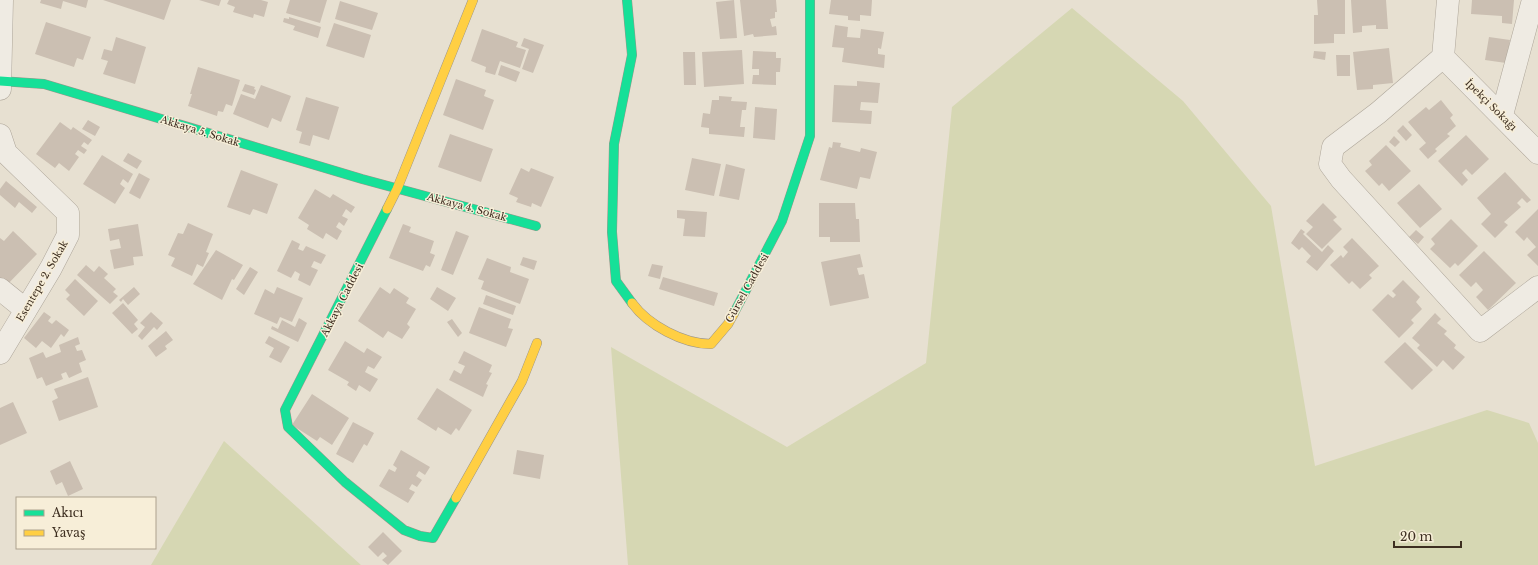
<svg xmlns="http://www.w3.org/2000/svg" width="1538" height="565" font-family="'Libre Baskerville',serif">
  <rect width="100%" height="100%" fill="#e7e0d1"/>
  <!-- green -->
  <path fill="#d6d7b3" d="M1072,8L1183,101L1271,206L1315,466L1487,410L1529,423L1538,443V565H628L611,347L787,447L926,363L952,107Z
    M224,441L361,565H151Z"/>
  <!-- building -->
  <path fill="#cbbfb2" d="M41,0H88L86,8L63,1L61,9L40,3Z
    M103,0H171L164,20Z
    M199,0H221L219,6Z
    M229,0H261L268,2L264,17L254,14L253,18L233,12L235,7L227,4Z
    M290,0H327L320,23L286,13Z
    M734,0L737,38L720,39L716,2Z
    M740,0H776L777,12H775V18L770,19L772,27L776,26L777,35L754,37L753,34L744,36Z
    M831,0H872L871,16L860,15V21L848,20V16L829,14Z
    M1317,0H1345V34H1334V43L1314,44V15H1318Z
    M1351,0H1386L1388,29H1376V25L1362,26V32L1353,33Z
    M1472,0H1514L1512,24L1502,23V16L1471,14Z
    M340,1L378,13L372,30L335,19Z
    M289,17L321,27L318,38L293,30L295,26L283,22L284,18L289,19Z
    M46,22L91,37L83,60L77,58L74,67L35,54Z
    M334,23L371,35L364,58L326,46Z
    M835,25L848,27L847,37L860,38L861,29L884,32L881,49L878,48V54L885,55L884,68L842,62L844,48L832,47Z
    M482,29L518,42L516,47L526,50L520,68L500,61L495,75L485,72L486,67L471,61Z
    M116,37L146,47L135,84L103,74L108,61L101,59L104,49L112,51Z
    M1489,37L1510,40L1506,63L1485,60Z
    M524,38L544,45L533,73L522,69L529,49L521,46Z
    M1389,48L1393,83L1373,85V89L1357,90L1353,52Z
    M742,50L744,84L704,87L702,52Z
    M753,51L776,52V58H781L780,72H776V85L752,84L753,75H759V69H752Z
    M1314,51L1326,52L1325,60L1313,58Z
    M683,52H695L696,85H684Z
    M1336,55H1350V76H1337Z
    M501,65L520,72L516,82L498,75Z
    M198,67L240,80L232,106L226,104L223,112L218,111L217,116L188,106L192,94H190Z
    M456,79L486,90L484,96L494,100L483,130L443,115Z
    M857,81L880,83L878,103L861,102L860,110L872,111L871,124L832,122L834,85L857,86Z
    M245,84L255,87L254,89L256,90L254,95L242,91Z
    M261,85L291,96L281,122L272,118L268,128L233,114L241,94L255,99Z
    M719,96L732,97L731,101L747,102L746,110H742L740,127H745L744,137L709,134V128L701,127L703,113L710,114L712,100H719Z
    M306,97L339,107L329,140L313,135L310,146L299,143L302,132L296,130Z
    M1441,100L1453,115L1450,118L1456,126L1447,134L1450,136L1435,149L1437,151L1428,159L1419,149L1426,143L1408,122L1426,107L1429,110Z
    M755,107L777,109L775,140L753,138Z
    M88,120L100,127L95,136L82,129Z
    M60,122L71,130L73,127L92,140L88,145L84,142L81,146L87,150L84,154L78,150L75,154L79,157L69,171L59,163L55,168L36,154Z
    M1403,125L1412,135L1406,141L1397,131Z
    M450,134L493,149L481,182L438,167Z
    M1466,135L1489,159L1472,175L1466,169L1462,173L1468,180L1462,186L1438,161Z
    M1394,136L1400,142L1395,147L1389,142Z
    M833,142L841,143L840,147L860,152L861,148L877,152L870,179L860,177L857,189L820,180L829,147L832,148Z
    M1386,145L1411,171L1389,191L1382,183L1379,186L1365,171L1372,165L1369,161Z
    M128,153L142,161L137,169L123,161Z
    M102,155L133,174L128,183L123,179L120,184L125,188L115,204L83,184Z
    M692,158L721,164L714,196L685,190Z
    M726,164L745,169L739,200L719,196Z
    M521,168L529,172L531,168L554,177L541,207L532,203L531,207L516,202L518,198L509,194Z
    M241,170L278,184L267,214L253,209L250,215L227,207Z
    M1505,172L1531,200L1527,203L1522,198L1517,203L1521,207L1504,222L1508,225L1495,238L1481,224L1491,214L1477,198Z
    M139,173L150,179L140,199L129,193Z
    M6,181L37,207L32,213L19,202L15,208L0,195V189Z
    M1419,184L1442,209L1420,228L1397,203Z
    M315,189L330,198L333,194L355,207L351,213L346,209L342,216L348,219L344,226L339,222L336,227L342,231L337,240L326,233L323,239L307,229L309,225L298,218Z
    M819,203H855L856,219H859L860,242H830V237H819Z
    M1323,203L1337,217L1333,220L1342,229L1322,249L1306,234L1313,227L1306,221Z
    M1538,209V266L1527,255L1536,247L1527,237L1524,241L1515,232Z
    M677,210L707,212L705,237L683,236L685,219L677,218Z
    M1451,219L1478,246L1458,266L1455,263L1450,268L1430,249L1435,244L1431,239Z
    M188,223L213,234L206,252L209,253L203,267L197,264L192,276L171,266L175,258L168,255L178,233L183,234Z
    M138,224L143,256L133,257L134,265L114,269L110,250L121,248L119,239L110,241L108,229Z
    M403,224L411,227L409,232L434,241L430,253L435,255L430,267L426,265L423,271L389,258Z
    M1301,229L1305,232L1303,234L1322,252L1328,245L1334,251L1317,271L1306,262L1311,256L1302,247L1299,250L1291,243Z
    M1416,230L1424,237L1418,244L1409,237Z
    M13,231L37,254L4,288L0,284V238L4,241Z
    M456,231L469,236L453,275L441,270Z
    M1352,238L1379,266L1369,275L1372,278L1360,289L1352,281L1349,284L1330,265L1341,255L1343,258L1348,252L1343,247Z
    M292,240L300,244L298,249L303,251L306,246L326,255L321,264L314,261L311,267L318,270L310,286L298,280L300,274L295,271L291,278L277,271Z
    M216,250L243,265L234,280L232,279L222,300L193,284Z
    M1484,251L1516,283L1488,310L1476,297L1483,290L1476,282L1471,287L1459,275Z
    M860,254L863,267L857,268L859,275L864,274L869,298L830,306L821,262Z
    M523,257L537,261L534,270L520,265Z
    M487,258L511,267L510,272L529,279L520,304L481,289L484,281L478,279Z
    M652,264L663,266L660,279L648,276Z
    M86,265L94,272L99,266L108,274L104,278L116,289L113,292L118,296L110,304L77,275Z
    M250,267L258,272L244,295L236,289Z
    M663,277L718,293L714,306L659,289Z
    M75,279L98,301L84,316L66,299L70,295L65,290Z
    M1403,280L1420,297L1416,302L1422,309L1411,320L1414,323L1399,338L1372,310L1388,294L1393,298L1396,295L1392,291Z
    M134,287L140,294L128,305L123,299L121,302L119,300Z
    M277,287L303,298L292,322L280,317L277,324L254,314L265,289L274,294Z
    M380,287L390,294L394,288L409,298L406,303L416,309L407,324L410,327L402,339L388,331L383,338L358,321Z
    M437,287L456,298L448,311L430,299Z
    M486,295L516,306L513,315L483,304Z
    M123,303L138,320L134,324L138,329L132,334L112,313Z
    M479,307L511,319L508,328L513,329L506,347L469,333Z
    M44,312L51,317L48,321L52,324L56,320L69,330L64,337L61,334L51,348L42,341L36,348L24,338Z
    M151,312L163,323L157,330L154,327L142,340L138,336L145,327L140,323Z
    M1435,313L1441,319L1437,323L1447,331L1444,334L1456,345L1454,348L1465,357L1453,370L1443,360L1437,367L1417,348L1420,345L1412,338Z
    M299,318L307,323L298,342L271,329L272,326L278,329L282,320L295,327Z
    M452,319L462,333L458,337L447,322Z
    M166,331L173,340L165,346L167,349L156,357L148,346Z
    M269,336L290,347L281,363L269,357L274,348L265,343Z
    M78,337L80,344L75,346L77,351L82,350L86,360L79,363L82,372L69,378L66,372L61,374L63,379L46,386L42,377L37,379L29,358L43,352L46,358L61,352L59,345Z
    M345,341L364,353L367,348L382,357L374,369L368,366L365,372L378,379L370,392L359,385L356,391L347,385L349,382L328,370Z
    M1405,342L1433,370L1412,390L1384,362Z
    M464,351L492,365L489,372L492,373L486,384L488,385L483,397L449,380L454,370L461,374L465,366L458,363Z
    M88,377L98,407L59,421L52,401L58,398L54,389Z
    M437,388L472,410L459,431L456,428L451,435L438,427L436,431L417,419Z
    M312,394L349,418L332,445L320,437L317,441L292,425Z
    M13,402L27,433L0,445V408Z
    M353,422L374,433L367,446L364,444L353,463L336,454Z
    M401,450L430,467L425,475L419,471L416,476L422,480L417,487L412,484L409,489L415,492L408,503L379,486L389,469L395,472L397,468L393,465Z
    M517,450L544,455L540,479L513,474Z
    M70,461L83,489L68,496L62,482L56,485L50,471Z
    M383,532L402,551L388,565L382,560L387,556L383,552L378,557L368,547Z"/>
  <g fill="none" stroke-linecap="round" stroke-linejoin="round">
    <defs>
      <path id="street" d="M1443,57L1378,113L1333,147L1330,164L1341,179L1480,331L1538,287
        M1443,57L1538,153
        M1443,57L1448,0
        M0,89L2,0
        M1502,115L1533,0
        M0,135L6,153L68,213V235L51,268L0,353
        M0,289L26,310"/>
      <path id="fast" d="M627,0L632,55L614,144L612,232L616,281L632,303
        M0,81L44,84L362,179L536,226
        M387,209L285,410L288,427L345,482L404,530L420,536L433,538L456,498
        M734,313L782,221L810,136V0"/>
      <path id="slow" d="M387,209L397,189L473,0
        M632,303C648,325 683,344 711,344L728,324L734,313
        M456,498L522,381L537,343"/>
    </defs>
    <!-- street casing -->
    <use href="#street" stroke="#ada599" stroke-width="23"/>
    <!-- fast casing -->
    <use href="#fast" stroke="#9c958a" stroke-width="10"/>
    <!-- slow casing -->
    <use href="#slow" stroke="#9c958a" stroke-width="10"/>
    <!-- street -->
    <use href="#street" stroke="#efebe3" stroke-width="22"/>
    <!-- fast -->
    <use href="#fast" stroke="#16e098" stroke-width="9"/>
    <!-- slow -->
    <use href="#slow" stroke="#ffcf43" stroke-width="9"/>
  </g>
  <g text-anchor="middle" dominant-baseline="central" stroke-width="3" stroke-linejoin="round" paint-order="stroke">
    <!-- street labels -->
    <g font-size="10" fill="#3d2e20" stroke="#f7eed8">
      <text transform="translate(1491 105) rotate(45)">İpekçi Sokağı</text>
      <text transform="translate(200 131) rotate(17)">Akkaya 5. Sokak</text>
      <text transform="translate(467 207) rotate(15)">Akkaya 4. Sokak</text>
      <text transform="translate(42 281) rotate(-60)">Esentepe 2. Sokak</text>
      <text transform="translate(747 288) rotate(-61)">Gürsel Caddesi</text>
      <text transform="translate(342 300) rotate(-63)">Akkaya Caddesi</text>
    </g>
  </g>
  <!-- legend -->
  <rect x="16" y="497" width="140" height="52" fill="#f7eed8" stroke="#ada18e"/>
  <rect x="24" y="510" width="20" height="6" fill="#16e098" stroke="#ada18e"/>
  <text x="52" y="517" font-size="12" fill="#3d2e20">Akıcı</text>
  <rect x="24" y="530" width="20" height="6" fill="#ffcf43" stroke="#ada18e"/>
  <text x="52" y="537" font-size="12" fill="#3d2e20">Yavaş</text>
  <!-- scale -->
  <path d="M1394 541v6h67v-6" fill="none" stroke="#3d2e20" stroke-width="2"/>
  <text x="1400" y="541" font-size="12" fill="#3d2e20" stroke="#f7eed8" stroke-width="3" paint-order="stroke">20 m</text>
</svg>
